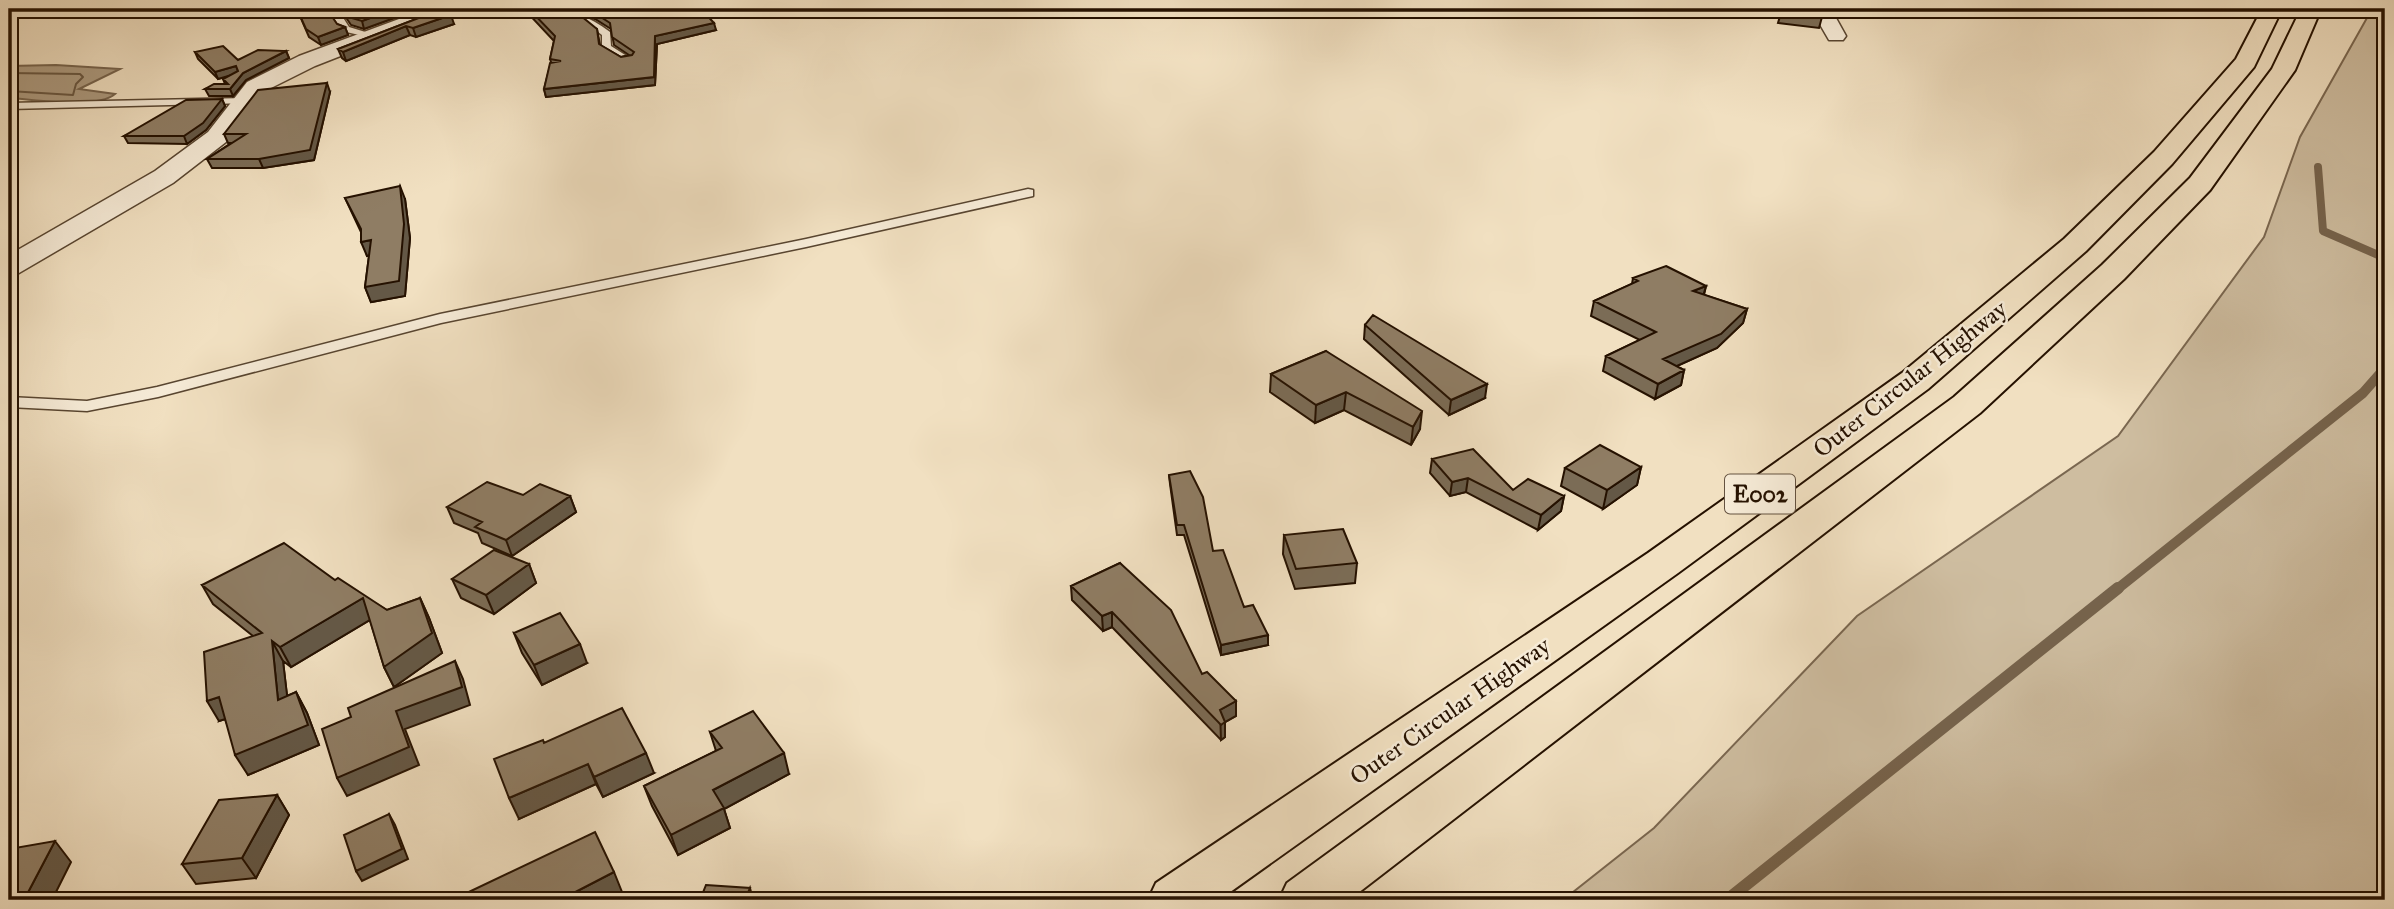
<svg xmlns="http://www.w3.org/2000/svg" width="2394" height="909" font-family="'IM FELL Great Primer',serif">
  <rect width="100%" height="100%" fill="#f1e0c1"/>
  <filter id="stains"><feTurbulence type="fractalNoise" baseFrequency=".00286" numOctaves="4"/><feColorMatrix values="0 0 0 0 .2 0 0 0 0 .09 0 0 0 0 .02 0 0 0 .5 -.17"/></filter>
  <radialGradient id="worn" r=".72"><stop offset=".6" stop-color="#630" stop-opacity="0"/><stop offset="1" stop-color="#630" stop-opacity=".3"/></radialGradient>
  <!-- green -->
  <path fill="#cebda0" stroke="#7a6750" stroke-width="2" d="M2372,9H2385V900H1563L1654,828L1857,616L2118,436L2264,237L2300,137Z"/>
  <!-- water -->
  <path fill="#ac9a7f" stroke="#76634c" stroke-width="2" d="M56,65L120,69L79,89L115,94C96,110 33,99 9,98V66Z"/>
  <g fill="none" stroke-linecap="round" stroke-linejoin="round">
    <!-- shore -->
    <path stroke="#685640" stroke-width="2" d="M9,73L80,74L83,77L76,84L73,95L9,91"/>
    <!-- stream-far2 -->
    <path stroke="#76634c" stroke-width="8" d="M2318,167L2323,231L2385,258"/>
    <!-- stream-far1 -->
    <path stroke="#76634c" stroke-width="10" d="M2116,590L2363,393L2385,368"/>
    <!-- stream -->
    <path stroke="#76634c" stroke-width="12" d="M1727,900L2118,588"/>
    <defs>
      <path id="service" d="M334,9H344L342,16L349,27L372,34V38L342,31L332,16Z
        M538,9C567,8 588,15 610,32L611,46L633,60L624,62L602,49V35L584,21Z
        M246,98L250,99V103L9,109V103Z
        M1028,189L1033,190V196L806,247L441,323L158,397L87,411L9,407V397L87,401L157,387L440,314L806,239Z"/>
      <path id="minor" d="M426,9H453L450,13L315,66L263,92L226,142L173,183L19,273L9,276V255L155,171L208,132L247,82L299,56Z
        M1811,9H1831L1846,36L1843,40H1829Z"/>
      <path id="motorway" d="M2262,9H2282L2254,67L2172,164L2086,251L1928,389L1678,573L1219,900H1148L1156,883L1648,553L1902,373L2064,239L2154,152L2236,59Z
        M2301,9H2321L2295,70L2210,190L2124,279L1980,413L1349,900H1279L1287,883L1954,397L2102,265L2190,178L2272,69Z"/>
    </defs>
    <!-- service casing -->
    <use href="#service" stroke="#584530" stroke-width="3"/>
    <!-- minor casing -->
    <use href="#minor" stroke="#584530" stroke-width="3"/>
    <!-- motorway casing -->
    <use href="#motorway" stroke="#251100" stroke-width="4"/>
    <!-- service -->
    <use href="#service" fill="#f6ebd7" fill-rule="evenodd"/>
    <!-- minor -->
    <use href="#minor" fill="#f6ebd7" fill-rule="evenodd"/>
    <!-- motorway -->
    <use href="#motorway" fill="#f1e0c1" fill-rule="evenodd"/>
  </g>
  <!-- wall -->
  <path fill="#7b6c56" stroke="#251100" stroke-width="2" d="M297,9L330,15L337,24L345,27L348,35L321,45L309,37Z
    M342,9H419L364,29L351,25L345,16Z
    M442,9L454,24L416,37L410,35L346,61L342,58L338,49Z
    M524,9H552L597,29L600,45L621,57L629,55L614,45L611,29L595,19L568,9H701L716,30L657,44L655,85L546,97L544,89L551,62L550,59L554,41Z
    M1781,13L1822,17L1819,28L1778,23Z
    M286,51L289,58L246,80L233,96H209L205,89L225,84L223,79L229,76L218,79L198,59L195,52L238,60Z
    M330,92L314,160L263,168H212L207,159L231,143H228L224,134Z
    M222,99L225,106L206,130L187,144L128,143L124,136Z
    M345,198L405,199L410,238L405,296L371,302L365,287L369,256H367L361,232Z
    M1633,278L1706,286L1704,295L1747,309L1743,323L1717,348L1677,366L1684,370L1681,385L1655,399L1603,371L1606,356L1640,340L1591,316L1594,301L1632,284Z
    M1365,325L1485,398L1449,415L1364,339Z
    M1326,351L1420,429L1411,445L1344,410L1315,423L1270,392L1271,374Z
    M1432,459L1513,490L1564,496L1561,511L1538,530L1466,492L1450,496L1430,473Z
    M1641,467L1637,485L1603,509L1561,486L1565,468Z
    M1169,475L1244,607L1268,645L1221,655L1184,535H1177L1170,484Z
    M523,495L570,496L576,512L512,556L482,543L478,533L454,523L447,507Z
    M1284,535L1357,563L1355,583L1295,589L1283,554Z
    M1120,563L1202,674L1236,701V716L1225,722V737L1221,740L1112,627L1103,631L1072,600L1071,586Z
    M529,564L536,583L494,614L461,598L452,579Z
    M335,580L387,610L420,598L429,618L442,653L394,687L384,667L370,620L291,667L283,661L287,696L296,692L307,713L319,745L248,775L225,719L219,721L253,636L213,604L202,585Z
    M514,633L587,663L542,685L522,653Z
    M710,732L789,774L724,809L730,828L678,855L652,806L644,786L716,751Z
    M544,743L654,773L603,797L596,784L519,819Z
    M277,795L289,815L256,878L196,884L182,864Z"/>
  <!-- shaded-wall -->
  <path fill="#645846" stroke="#251100" stroke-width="2" d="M395,9H419L364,29L362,21Z
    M451,15L454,24L416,37L413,28Z
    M714,23L716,30L657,44L655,85L546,97L544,89L654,77L655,36Z
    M406,26L410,35L346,61L343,52Z
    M345,27L348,35L321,45L318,37Z
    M286,51L289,58L246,80L233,96L230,89L243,73Z
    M236,66L239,73L218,79L215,72Z
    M327,83L330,92L314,160L263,168L259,159Z
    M222,99L225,106L206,130L187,144L184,136Z
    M400,186L405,199L410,238L405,296L371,302L365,287Z
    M371,240L377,254L367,256L361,242Z
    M1706,286L1702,300L1693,291Z
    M1747,309L1743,323L1717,348L1659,374L1663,359Z
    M1684,370L1681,385L1655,399L1658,384Z
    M1487,384L1485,398L1449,415L1451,400Z
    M1346,392L1344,410L1315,423L1316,405Z
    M1422,411L1420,429L1411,445L1413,427Z
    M1641,467L1637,485L1603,509L1607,490Z
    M1468,478L1466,492L1450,496L1452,482Z
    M570,496L576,512L512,556L506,540Z
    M1564,496L1561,511L1538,530L1541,515Z
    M529,564L536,583L494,614L486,595Z
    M363,598L373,618L291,667L280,647Z
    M420,598L429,618L442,653L394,687L384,667Z
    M1112,612V627L1103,631L1102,616Z
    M1268,635V645L1221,655V645Z
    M272,641L283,661L290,720L278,700Z
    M580,644L587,663L542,685L534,665Z
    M455,661L463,679L470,705L405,729L419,765L347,796L337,778L396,711Z
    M296,692L307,713L319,745L248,775L235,755Z
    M219,697L232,717L219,721L207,701Z
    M1236,701V716L1225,722V737L1221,740L1220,710Z
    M646,753L654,773L603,797L594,777Z
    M784,753L789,774L724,809L730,828L678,855L671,835L713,790Z
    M588,764L596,784L519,819L509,798Z
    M277,795L289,815L256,878L242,858Z
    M389,814L395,825L408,859L362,881L356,871Z
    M55,841L71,862L52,900H24Z
    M614,872L622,892L607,900H560Z
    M750,888L753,900H745Z"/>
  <!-- building -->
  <path fill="#8f7d64" stroke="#251100" stroke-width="2" d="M297,9H327L337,24L345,27L318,37L306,29Z
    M343,9H395L362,21L348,17Z
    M442,9H446L451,15L413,28L406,26L343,52L338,49Z
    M529,9H552L581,16L597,29L599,44L621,57L632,55L634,52L612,37L610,23L593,12L585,9H701L714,23L655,36L654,77L544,89L550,63L561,61L550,59L555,36Z
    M1785,9H1817L1822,17L1781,13Z
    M223,46L238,60L258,50L286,51L243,73L230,89H205L214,84H228L223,79L238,71L236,66L215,72L195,52Z
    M327,83L310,150L259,159H207L246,134H224L258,90Z
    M222,99L203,123L184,136H124L186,100Z
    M400,186L404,224L399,281L365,287L371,240L361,242V229L345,198Z
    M1666,266L1706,286L1693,291L1747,309L1721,334L1663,359L1684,370L1658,384L1606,356L1656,332L1594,301L1638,281L1633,278Z
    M1373,315L1487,384L1451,400L1365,325Z
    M1326,351L1422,411L1413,427L1346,392L1316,405L1271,374Z
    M1600,445L1641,467L1607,490L1565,468Z
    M1473,449L1513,490L1528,479L1564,496L1541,515L1468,478L1452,482L1432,459Z
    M1190,471L1203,497L1213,551L1223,550L1244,607L1253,605L1268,635L1221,645L1184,525H1177L1169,475Z
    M487,482L523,495L540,484L570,496L506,540L475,527L482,522L447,507Z
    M1343,529L1357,563L1296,569L1284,535Z
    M284,543L335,580L338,578L387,610L420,598L432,633L384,667L363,598L280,647L272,641L278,700L296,692L308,725L235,755L219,697L207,701L204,652L262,633L202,585Z
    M494,550L529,564L486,595L452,579Z
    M1120,563L1171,610L1202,674L1207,672L1236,701L1220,710L1225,722L1221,725L1112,612L1102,616L1071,586Z
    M560,613L580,644L534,665L514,633Z
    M455,661L462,687L396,711L409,747L337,778L322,729L351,717L348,708Z
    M622,708L646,753L594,777L588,764L509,798L494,759L543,740L544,743Z
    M753,711L784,753L713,790L724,808L671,835L644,786L722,748L710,732Z
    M277,795L242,858L182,864L219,800Z
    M389,814L402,849L356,871L344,835Z
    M595,832L614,872L560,900H452Z
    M55,841L24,900H9V849Z
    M706,885L750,888L745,900H700Z"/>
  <g text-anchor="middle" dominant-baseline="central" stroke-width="5" stroke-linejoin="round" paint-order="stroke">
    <!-- shield labels -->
    <rect fill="#f6ebd7" stroke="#645240" stroke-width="2" x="1725" y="474.5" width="70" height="39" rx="5"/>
    <g font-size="23" font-weight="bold" fill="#251100">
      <text x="1760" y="494">E002</text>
    </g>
    <!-- street labels -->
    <g font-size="24" fill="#251100" stroke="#f6ebd7">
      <text transform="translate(1910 379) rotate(-38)">Outer Circular Highway</text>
      <text transform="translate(1450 711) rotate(-35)">Outer Circular Highway</text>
    </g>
  </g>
  <!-- margin -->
  <rect width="2394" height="909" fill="none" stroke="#f1e0c1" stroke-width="35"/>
  <rect x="10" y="10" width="2373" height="888" fill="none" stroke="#251100" stroke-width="3.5"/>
  <rect x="18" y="18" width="2359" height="874" fill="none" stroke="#251100" stroke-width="2"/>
  <rect width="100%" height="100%" filter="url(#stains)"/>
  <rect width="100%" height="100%" fill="url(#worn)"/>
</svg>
